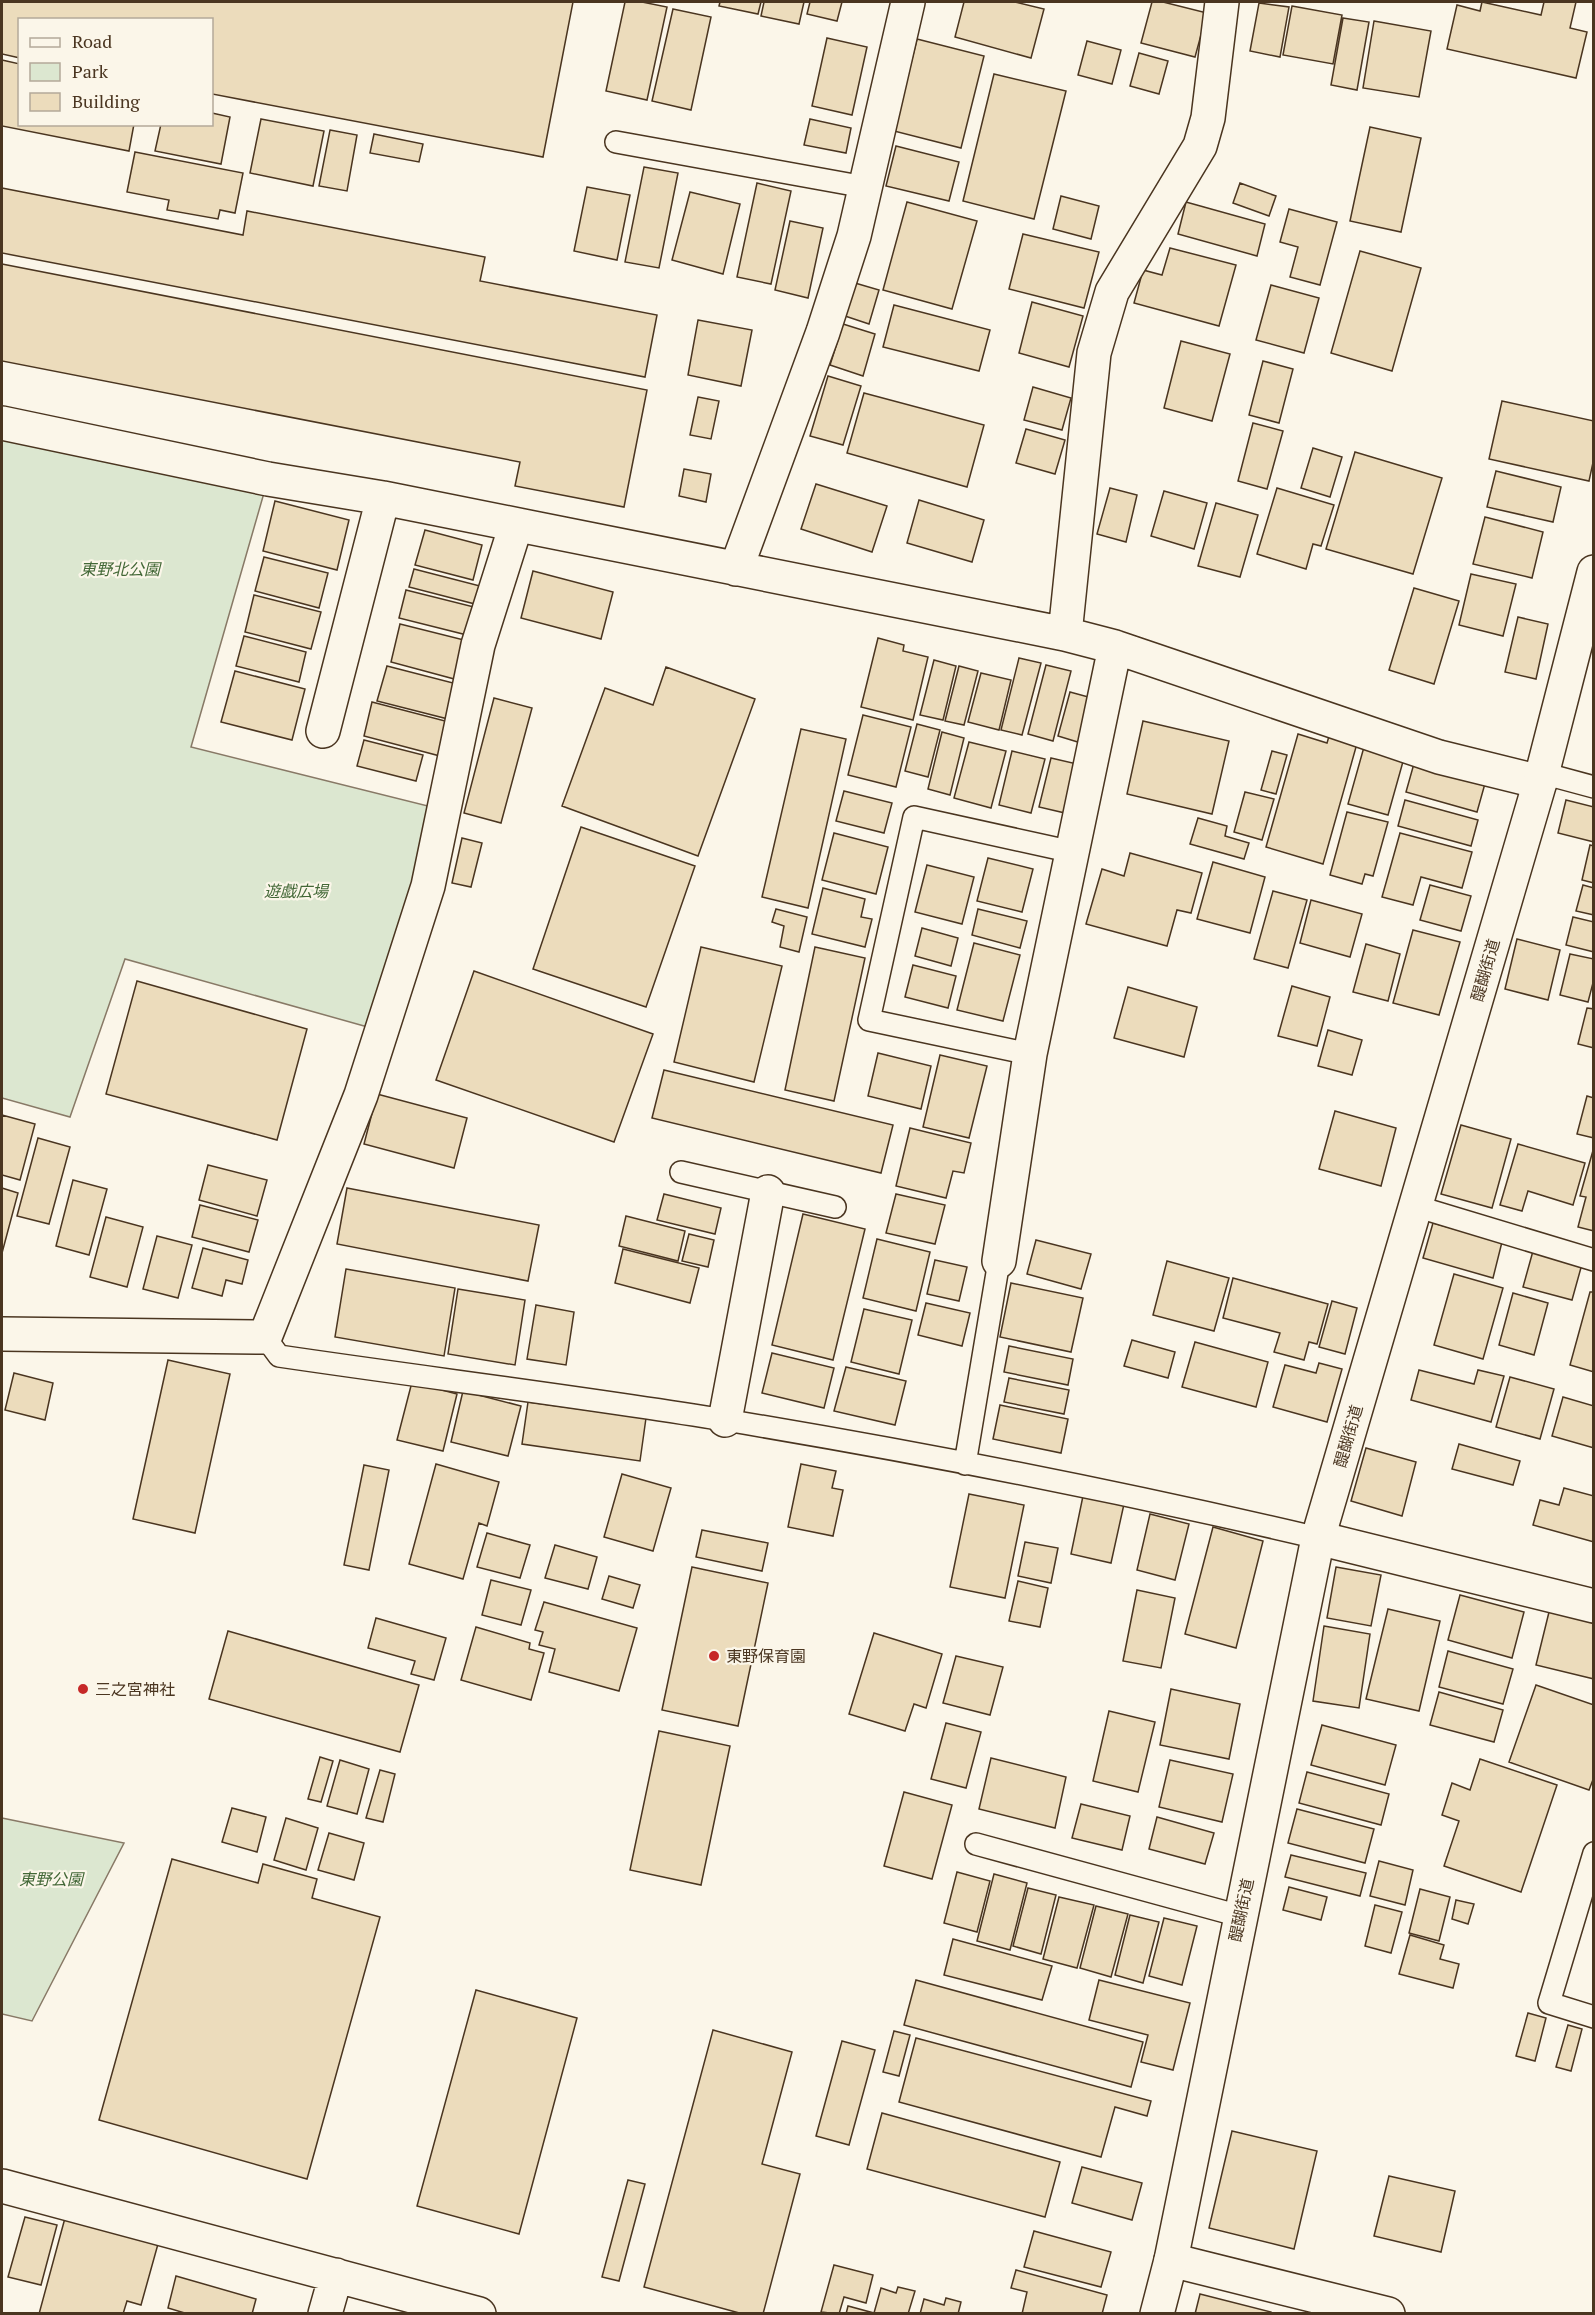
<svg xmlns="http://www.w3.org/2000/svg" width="1595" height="2315" font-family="'PT Serif','Noto Sans JP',serif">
  <rect width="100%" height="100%" fill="#fbf6e9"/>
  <!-- green -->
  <path fill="#dce7d0" stroke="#887966" stroke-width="1.5" d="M2,423L268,479L191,747L444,810L382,1031L125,959L70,1117L2,1098Z
    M2,1818L124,1843L32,2021L2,2014Z"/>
  <!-- building -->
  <path fill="#ecdcbc" stroke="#4a3520" stroke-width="1.5" d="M2,2H573L543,157L212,94V20H20V58L2,54Z
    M625,2H642L667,7L647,100L606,91Z
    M720,2H761L758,14L719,6Z
    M764,2H804L799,24L761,16Z
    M810,2H842L837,21L807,14Z
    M964,2H1015L1044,9L1031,58L955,37Z
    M1152,2H1163L1207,13L1195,57L1141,43Z
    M1482,2L1541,15L1544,2H1576L1570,28L1587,32L1576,78L1447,49L1457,5L1480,11Z
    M1259,3L1289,7L1280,57L1250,51Z
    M1292,6L1342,15L1333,64L1283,55Z
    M673,9L711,17L691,110L652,101Z
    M1343,18L1369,22L1357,90L1331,85Z
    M1374,21L1431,31L1419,97L1363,88Z
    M827,38L867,47L852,115L812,106Z
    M917,39L984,56L961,148L894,131Z
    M1087,41L1121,50L1112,84L1078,75Z
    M1139,53L1168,61L1159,94L1130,86Z
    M2,60L20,64V124H134L129,151L2,126Z
    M994,74L1066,91L1034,219L963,201Z
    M212,113L230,117L221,164L155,151L161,124H212Z
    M261,119L324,131L313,186L250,173Z
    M810,119L851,128L846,153L804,145Z
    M1370,127L1421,138L1401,232L1350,221Z
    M330,130L357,135L347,191L319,186Z
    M374,134L423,144L419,162L370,153Z
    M896,146L959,162L949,201L886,186Z
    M135,152L243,173L235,213L220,210L218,219L167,210L169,200L127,192Z
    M644,167L678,173L659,268L625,262Z
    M757,183L791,191L771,284L737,277Z
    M1240,183L1276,196L1269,216L1233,203Z
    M587,187L630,195L617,260L574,251Z
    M2,188L243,235L247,211L485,257L480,281L657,315L645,377L2,253Z
    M690,192L740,204L723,274L672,260Z
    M1061,196L1099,206L1091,239L1053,229Z
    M907,202L977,221L952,309L883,290Z
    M1186,202L1265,224L1257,256L1178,234Z
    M1289,209L1337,222L1320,285L1290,277L1298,247L1280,242Z
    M790,221L823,228L808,298L775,290Z
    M1023,234L1099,252L1084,308L1009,289Z
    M1170,248L1236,265L1219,326L1134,303L1143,270L1162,275Z
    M1360,251L1421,268L1392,371L1331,353Z
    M2,264L647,390L624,507L515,486L520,462L2,361Z
    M855,283L879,290L869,324L845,316Z
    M1271,285L1319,298L1304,353L1256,340Z
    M1032,302L1083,316L1069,367L1019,353Z
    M894,305L990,330L979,371L883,347Z
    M698,320L752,330L741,386L688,375Z
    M843,324L875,334L863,376L830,365Z
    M1181,341L1230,354L1212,421L1164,408Z
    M1263,361L1293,369L1279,423L1249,415Z
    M828,376L861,386L843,445L810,436Z
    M1033,387L1071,398L1062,430L1024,420Z
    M864,393L984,425L967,487L847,453Z
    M698,397L719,401L711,439L690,435Z
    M1502,401L1594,421V458L1589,481L1489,459Z
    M1253,423L1283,431L1267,489L1238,481Z
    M1026,429L1065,440L1055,474L1016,463Z
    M1313,448L1342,457L1330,497L1301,488Z
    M1355,452L1442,478L1413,574L1326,549Z
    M684,469L711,474L706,502L679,496Z
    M1496,471L1561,487L1553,522L1487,507Z
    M816,484L887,506L872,552L801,529Z
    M1110,488L1137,495L1126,542L1097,534Z
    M1277,488L1334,505L1321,546L1313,544L1306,569L1257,554Z
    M1164,491L1207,503L1194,549L1151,536Z
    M919,500L984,520L972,562L907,543Z
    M275,501L349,520L337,570L263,551Z
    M1216,503L1258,515L1240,577L1198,566Z
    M1485,517L1543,532L1532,578L1473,564Z
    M425,530L482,545L473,580L415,565Z
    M264,557L328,573L319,608L255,591Z
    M414,569L480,586L475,604L409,587Z
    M533,571L613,592L601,639L521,618Z
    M1471,574L1516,584L1503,636L1459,625Z
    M1414,588L1459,601L1434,684L1389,670Z
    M406,590L474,607L467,635L399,618Z
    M254,595L321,612L311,649L245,632Z
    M1518,617L1548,624L1536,679L1505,672Z
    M400,624L468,641L458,680L391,662Z
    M244,636L306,652L299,682L236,666Z
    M878,638L904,645L903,651L928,657L913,720L861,707Z
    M1019,658L1041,663L1022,735L1001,730Z
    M934,660L956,666L943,720L920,715Z
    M1046,665L1071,671L1053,741L1028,734Z
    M387,666L457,684L448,719L377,701Z
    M959,666L978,671L964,725L945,721Z
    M666,667L755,699L698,856L562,806L605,688L653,705Z
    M235,671L305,689L292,740L221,722Z
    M981,673L1011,680L999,730L968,722Z
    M1070,692L1092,698L1081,743L1058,736Z
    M494,698L532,708L501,823L464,813Z
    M372,702L449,722L440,756L364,736Z
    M863,715L911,727L896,787L848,775Z
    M1143,721L1229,741L1212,814L1127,794Z
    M917,724L940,730L928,777L905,771Z
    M801,729L846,739L808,908L762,897Z
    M942,732L964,738L950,795L928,789Z
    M1330,733L1358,740L1323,864L1266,847L1298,734L1327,743Z
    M364,740L423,755L416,781L357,766Z
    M969,742L1006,751L991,808L954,798Z
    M1364,747L1404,758L1388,815L1348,804Z
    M1012,751L1045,759L1031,813L999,805Z
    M1272,751L1287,755L1276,794L1261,790Z
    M1051,758L1077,764L1065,813L1039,807Z
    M1415,760L1486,780L1477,812L1406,792Z
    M844,791L892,803L884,833L836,821Z
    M1245,792L1274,799L1262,840L1234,832Z
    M1405,800L1478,820L1471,846L1398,826Z
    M1566,800L1594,807V842L1558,833Z
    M1347,812L1388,822L1373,876L1365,874L1362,884L1330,875Z
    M1198,818L1227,826L1225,836L1249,843L1244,859L1190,844Z
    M581,827L695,866L646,1007L533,969Z
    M834,833L888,847L876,894L822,880Z
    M1400,833L1472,852L1462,888L1421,877L1413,905L1382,897Z
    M462,838L482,843L471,887L452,883Z
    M1590,845L1594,846V883L1582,880Z
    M1130,853L1202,873L1191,913L1177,910L1167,946L1086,924L1102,869L1124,876Z
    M988,858L1033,869L1022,912L977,901Z
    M1213,862L1265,877L1250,933L1197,919Z
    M927,865L974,877L962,924L915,912Z
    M1430,885L1471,896L1461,931L1420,920Z
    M1583,885L1594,888V915L1576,911Z
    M823,888L865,899L861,917L872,919L865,947L812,934Z
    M1273,891L1307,900L1288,968L1254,959Z
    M1311,900L1362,914L1350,957L1300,943Z
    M776,909L807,917L799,952L780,947L784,926L772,922Z
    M978,909L1027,921L1020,948L972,935Z
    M1573,917L1594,922V952L1566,945Z
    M922,928L958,938L951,966L915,956Z
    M1413,930L1460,942L1439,1015L1393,1003Z
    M1517,939L1560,950L1548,1000L1505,989Z
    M974,943L1020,955L1003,1021L957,1010Z
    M1366,944L1400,954L1388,1001L1353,992Z
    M701,947L782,966L754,1082L674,1062Z
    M815,947L865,958L834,1101L785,1090Z
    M1570,954L1594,959V979L1588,1002L1560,995Z
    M913,965L956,976L948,1008L905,997Z
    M474,971L653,1034L614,1142L436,1080Z
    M137,981L307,1029L277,1140L106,1094Z
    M1292,986L1330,997L1317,1046L1278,1036Z
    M1128,987L1197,1007L1184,1057L1114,1038Z
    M1587,1008L1594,1009V1048L1578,1044Z
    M1328,1030L1362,1040L1352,1075L1318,1066Z
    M878,1053L931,1066L921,1109L868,1096Z
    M940,1055L987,1066L969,1138L923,1127Z
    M664,1070L893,1125L881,1173L652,1118Z
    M377,1094L467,1118L454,1168L364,1144Z
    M1587,1096L1594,1098V1138L1577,1134Z
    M1335,1111L1396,1128L1381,1186L1319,1169Z
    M2,1115L35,1124L20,1180L2,1175Z
    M1461,1125L1511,1139L1492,1208L1441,1194Z
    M910,1128L971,1143L964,1173L953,1171L946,1198L896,1186Z
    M38,1138L70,1147L49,1224L17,1216Z
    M1518,1144L1585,1163L1573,1205L1528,1191L1522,1211L1500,1205Z
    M1594,1147V1231L1578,1227L1586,1197L1580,1196Z
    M208,1165L267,1180L257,1216L199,1200Z
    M73,1180L107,1189L89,1255L56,1246Z
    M2,1188L18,1193L2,1253Z
    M347,1188L539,1225L528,1281L337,1244Z
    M664,1194L721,1208L715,1234L657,1220Z
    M896,1194L945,1205L935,1244L886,1233Z
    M200,1205L258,1220L249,1252L192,1237Z
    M803,1214L865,1229L833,1360L772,1345Z
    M626,1216L685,1231L678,1261L619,1246Z
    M106,1217L143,1227L127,1287L90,1277Z
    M1433,1223L1502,1242L1493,1278L1423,1258Z
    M689,1234L714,1240L708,1267L682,1261Z
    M157,1236L192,1245L178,1298L143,1289Z
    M877,1239L930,1252L916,1311L863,1298Z
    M1036,1240L1091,1254L1081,1289L1027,1274Z
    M203,1248L248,1260L242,1284L226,1280L222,1296L192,1288Z
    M623,1249L699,1268L690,1303L615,1283Z
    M1533,1251L1582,1264L1572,1300L1523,1287Z
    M935,1260L967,1267L959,1301L927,1294Z
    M1167,1261L1229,1278L1214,1331L1153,1315Z
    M346,1269L455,1288L444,1356L335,1337Z
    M1454,1274L1503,1288L1483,1359L1434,1345Z
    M1233,1278L1328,1304L1317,1344L1309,1342L1304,1360L1274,1352L1280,1333L1223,1318Z
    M1011,1283L1083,1298L1071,1352L1000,1337Z
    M458,1289L525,1300L515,1365L448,1354Z
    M1590,1292H1594V1372L1570,1365Z
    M1513,1293L1548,1303L1534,1355L1499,1345Z
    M1332,1301L1357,1308L1345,1354L1319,1347Z
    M926,1303L970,1313L962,1346L918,1335Z
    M536,1305L574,1312L566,1365L527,1359Z
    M864,1309L912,1320L899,1374L851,1362Z
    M1132,1340L1175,1352L1168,1378L1124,1366Z
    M1195,1342L1268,1362L1256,1407L1182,1387Z
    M1009,1346L1073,1359L1068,1385L1004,1372Z
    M772,1353L834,1368L824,1408L762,1393Z
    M168,1360L230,1374L195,1533L133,1519Z
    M1319,1363L1342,1369L1327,1422L1273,1407L1285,1365L1316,1373Z
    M846,1367L906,1381L895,1425L834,1411Z
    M1419,1370L1474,1384L1478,1370L1504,1376L1491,1422L1411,1400Z
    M14,1373L53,1383L45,1420L5,1410Z
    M1510,1377L1554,1389L1540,1439L1496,1427Z
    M1009,1378L1069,1390L1064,1414L1004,1402Z
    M412,1382L457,1394L443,1451L397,1440Z
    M463,1391L521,1406L508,1456L451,1442Z
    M1563,1397L1594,1406V1448L1552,1436Z
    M528,1402L646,1418L640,1461L522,1444Z
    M1000,1405L1068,1419L1061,1453L993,1439Z
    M1459,1444L1520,1461L1513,1485L1452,1469Z
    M1366,1448L1416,1462L1402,1516L1351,1501Z
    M436,1464L499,1482L487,1526L479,1523L463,1579L409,1564Z
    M801,1464L836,1471L832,1488L843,1490L833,1536L788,1527Z
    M364,1465L389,1470L369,1570L344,1565Z
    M622,1474L671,1488L653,1551L604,1537Z
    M1564,1488L1594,1496V1542L1533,1525L1540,1500L1559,1505Z
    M969,1494L1024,1505L1005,1598L950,1587Z
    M1083,1496L1124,1504L1111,1563L1071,1554Z
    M1150,1514L1189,1524L1175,1580L1137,1570Z
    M1213,1527L1263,1541L1236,1648L1185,1634Z
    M702,1530L768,1543L762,1571L696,1557Z
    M487,1533L530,1545L520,1578L477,1567Z
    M1025,1542L1058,1548L1051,1583L1018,1576Z
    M555,1545L597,1557L588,1589L545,1578Z
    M692,1567L768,1583L738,1726L662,1710Z
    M1336,1567L1381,1575L1371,1626L1327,1618Z
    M609,1576L640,1585L633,1608L602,1599Z
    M491,1580L531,1590L521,1625L482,1615Z
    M1018,1581L1048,1588L1040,1627L1009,1621Z
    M1137,1590L1175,1598L1161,1668L1123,1661Z
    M1460,1595L1524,1612L1512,1658L1448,1640Z
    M544,1602L637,1628L619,1691L549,1672L555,1649L539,1645L543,1632L535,1630Z
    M1550,1608L1594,1619V1679L1536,1665Z
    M1388,1609L1440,1621L1419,1711L1366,1699Z
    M376,1618L446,1638L434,1680L411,1674L415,1661L368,1648Z
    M1324,1626L1370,1634L1359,1708L1313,1701Z
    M476,1627L530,1643L529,1649L544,1653L531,1700L461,1680Z
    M228,1631L419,1685L400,1752L209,1699Z
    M874,1633L942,1654L926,1708L914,1704L905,1731L849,1714Z
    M1448,1651L1513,1669L1503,1704L1439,1687Z
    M956,1656L1003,1667L990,1715L943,1703Z
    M1536,1685L1594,1705V1777L1589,1790L1509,1762Z
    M1171,1689L1240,1704L1229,1759L1160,1745Z
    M1439,1692L1503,1710L1494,1742L1430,1725Z
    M1109,1711L1155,1722L1138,1792L1093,1781Z
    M946,1723L981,1732L966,1788L931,1779Z
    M1322,1725L1396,1745L1385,1785L1311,1765Z
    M659,1731L730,1746L701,1885L630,1870Z
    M320,1757L333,1761L321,1802L308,1799Z
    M991,1758L1066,1777L1055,1828L979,1809Z
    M1480,1759L1557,1785L1521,1892L1444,1866L1459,1821L1442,1815L1452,1783L1470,1790Z
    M340,1760L369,1769L357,1814L327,1806Z
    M1170,1760L1233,1774L1222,1822L1159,1807Z
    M380,1770L395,1774L383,1822L366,1818Z
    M1307,1772L1389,1794L1381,1825L1299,1803Z
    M904,1792L952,1805L932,1879L884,1866Z
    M1081,1804L1130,1816L1122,1850L1072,1838Z
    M232,1808L266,1817L257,1852L222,1842Z
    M1297,1809L1374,1829L1365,1863L1288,1843Z
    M1157,1817L1214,1833L1205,1864L1149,1849Z
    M286,1818L318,1828L306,1870L274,1860Z
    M329,1833L364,1843L354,1880L318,1870Z
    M1291,1855L1366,1873L1360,1896L1285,1877Z
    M172,1859L258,1883L263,1864L317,1879L312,1898L380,1917L307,2179L99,2120Z
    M1379,1861L1413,1870L1405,1905L1370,1896Z
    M957,1872L990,1881L977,1932L944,1923Z
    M994,1874L1027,1883L1010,1950L977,1941Z
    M1289,1887L1327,1897L1321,1920L1283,1910Z
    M1028,1888L1056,1895L1041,1954L1013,1946Z
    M1420,1889L1450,1897L1439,1941L1409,1933Z
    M1059,1897L1094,1905L1077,1968L1043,1959Z
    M1456,1900L1474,1904L1468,1924L1452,1919Z
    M1375,1905L1402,1912L1391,1953L1365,1946Z
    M1096,1906L1128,1914L1111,1977L1080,1968Z
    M1130,1915L1159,1922L1143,1983L1115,1975Z
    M1164,1918L1197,1926L1182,1985L1149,1976Z
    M1410,1935L1444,1945L1440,1959L1459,1964L1453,1988L1399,1974Z
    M953,1939L1052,1966L1042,2000L944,1975Z
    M916,1980L1143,2042L1131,2087L904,2025Z
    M1099,1980L1190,2003L1173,2070L1141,2062L1148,2035L1089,2020Z
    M476,1990L577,2018L519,2234L417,2206Z
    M1528,2013L1546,2018L1535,2061L1516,2056Z
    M1568,2025L1582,2029L1571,2071L1556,2067Z
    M713,2030L792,2052L762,2164L800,2174L763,2314H743L644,2287Z
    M894,2031L910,2035L899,2076L883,2072Z
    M916,2038L1151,2101L1147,2116L1115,2107L1101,2157L899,2102Z
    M842,2041L875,2050L849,2145L816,2136Z
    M882,2113L1060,2162L1045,2217L867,2169Z
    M1232,2131L1317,2151L1294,2249L1209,2228Z
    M1082,2167L1142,2183L1132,2220L1072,2203Z
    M1389,2176L1455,2191L1441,2252L1374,2236Z
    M628,2180L645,2184L619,2281L602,2277Z
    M25,2217L57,2225L41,2285L8,2277Z
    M65,2218L158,2244L141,2305L127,2301L123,2314H39Z
    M1034,2231L1111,2252L1101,2287L1024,2267Z
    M834,2265L873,2275L866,2303L844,2297L839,2314L821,2312Z
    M1016,2270L1107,2295L1102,2314H1022L1027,2292L1011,2288Z
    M176,2276L256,2299L252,2314H188L168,2308Z
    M898,2287L915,2291L908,2314H846L848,2306L874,2313L881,2288L896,2293Z
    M1200,2294L1271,2312V2314H1195Z
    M946,2298L961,2302L958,2314H920L924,2299L944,2305Z"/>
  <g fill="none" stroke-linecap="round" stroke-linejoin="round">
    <defs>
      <path id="lane" d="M616,142L865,187
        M1542,773L1594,787
        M1030,1054L869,1020L914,817L1073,852
        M681,1172L835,1207
        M1415,1206L1594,1260
        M265,1337L279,1356C428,1378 577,1396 725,1420C924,1453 1122,1492 1318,1538
        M965,1464L999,1261
        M976,1844L1240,1916
        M1594,1853L1549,2003L1594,2017"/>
      <path id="street" d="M2,423L268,479L383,498L1065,634L1115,647L1439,757L1540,782
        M736,569L823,332L854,236L908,2
        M1065,634L1094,353L1112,292L1200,146L1208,118L1222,2
        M323,731L383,498
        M999,1261L1030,1054L1115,647
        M2,1334L265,1337L361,1095L428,886L478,645L516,525
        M725,1420L768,1192
        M1318,1538L1594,1606
        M2,2186L479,2314
        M1171,2260L1388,2314
        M325,2314L336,2275"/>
      <path id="secondary" d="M1157,2314L1171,2260L1318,1538L1540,782L1594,572"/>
    </defs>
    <!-- lane casing -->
    <use href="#lane" stroke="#4a3520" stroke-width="24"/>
    <!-- street casing -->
    <use href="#street" stroke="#4a3520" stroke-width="36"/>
    <!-- secondary casing -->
    <use href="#secondary" stroke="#4a3520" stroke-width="36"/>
    <!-- lane -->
    <use href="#lane" stroke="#fbf6e9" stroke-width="21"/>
    <!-- street -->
    <use href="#street" stroke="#fbf6e9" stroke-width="33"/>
    <!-- secondary -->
    <use href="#secondary" stroke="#fbf6e9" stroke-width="33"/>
  </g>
  <!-- markers -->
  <g fill="#c62828" stroke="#fbf6e9" stroke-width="2">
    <circle cx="714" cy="1656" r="6"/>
    <circle cx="83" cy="1689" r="6"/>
  </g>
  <g text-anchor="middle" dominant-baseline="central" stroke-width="4.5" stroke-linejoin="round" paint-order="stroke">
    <!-- park labels -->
    <g font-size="16" font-style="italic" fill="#436837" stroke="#fbf6e9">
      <text x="120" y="569">東野北公園</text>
      <text x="296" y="891">遊戯広場</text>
      <text x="51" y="1879">東野公園</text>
    </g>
    <!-- street labels -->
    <g font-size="16" fill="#4a3520" stroke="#fbf6e9">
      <text transform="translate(1485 970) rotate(-74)">醍醐街道</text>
      <text transform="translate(1348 1436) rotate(-74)">醍醐街道</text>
      <text transform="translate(1241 1910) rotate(-78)">醍醐街道</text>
    </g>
    <!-- poi labels -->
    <g font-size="16" fill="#4a3520" stroke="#fbf6e9" text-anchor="start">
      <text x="726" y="1656">東野保育園</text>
      <text x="95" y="1689">三之宮神社</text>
    </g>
  </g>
  <!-- border -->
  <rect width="1595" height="2315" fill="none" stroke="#4a3520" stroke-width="6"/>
  <!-- legend -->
  <rect x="18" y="18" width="195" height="108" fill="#fbf6e9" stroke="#b4a999" stroke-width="1.5"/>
  <rect x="30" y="38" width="30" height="9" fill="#fbf6e9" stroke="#b4a999" stroke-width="1.5"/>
  <text x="72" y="48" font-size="18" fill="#4a3520">Road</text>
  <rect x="30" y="63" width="30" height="18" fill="#dce7d0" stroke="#b4a999" stroke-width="1.5"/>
  <text x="72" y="78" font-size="18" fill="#4a3520">Park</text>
  <rect x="30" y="93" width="30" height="18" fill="#ecdcbc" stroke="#b4a999" stroke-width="1.5"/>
  <text x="72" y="108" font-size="18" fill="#4a3520">Building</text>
</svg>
